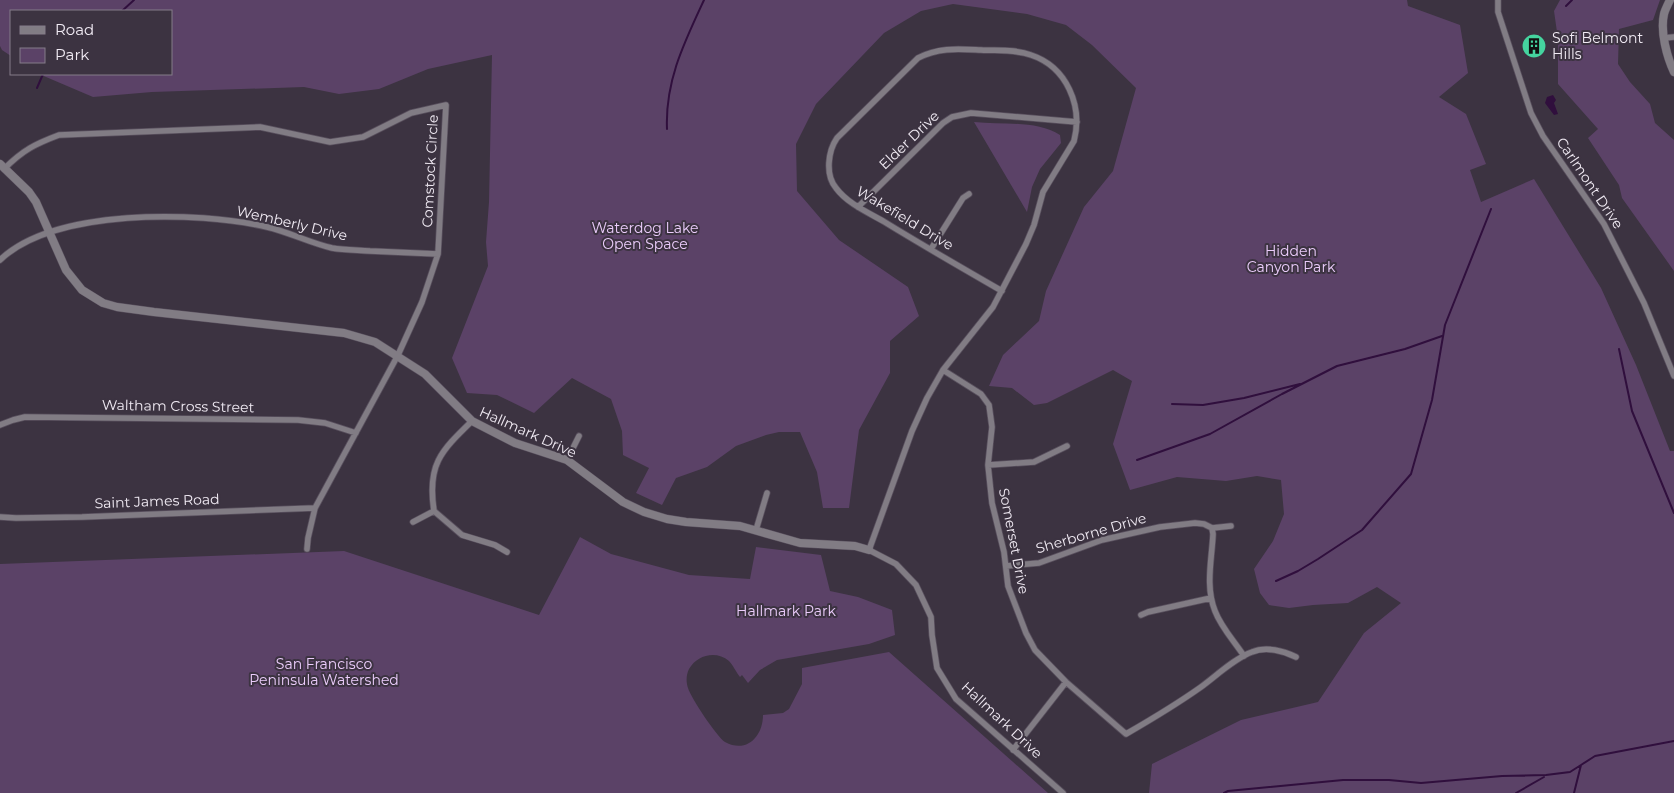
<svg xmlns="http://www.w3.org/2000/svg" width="1674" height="793" font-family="Montserrat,sans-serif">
  <rect width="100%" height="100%" fill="#3c3341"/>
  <!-- green -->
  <path fill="#5b4267" d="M0,0H1407L1408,6L1460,25L1468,73L1439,97L1466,114L1486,164L1470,170L1481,202L1534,179L1601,288L1636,365L1670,451H1674V793H1149L1152,764L1241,720L1318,702L1364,633L1401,603L1377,587L1348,603L1313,605L1289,608L1269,605L1260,593L1254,569L1273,541L1284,514L1281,480L1257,476L1226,481L1177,477L1130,490L1113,444L1132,381L1113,370L1047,403L1034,405L1012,388L989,386L1003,355L1039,321L1046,291L1084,207L1113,171L1136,88L1092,45L1066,25L1027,14L953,4L921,11L884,33L816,104L796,144L797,191L839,240L908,287L919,316L890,341V373L859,430L849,508H823L817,472L800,432H779L766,435L736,446L707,467L676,478L662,505L636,493L649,468L623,455L622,431L611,399L572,378L534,413L497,395L467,393L452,358L488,266L486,242L489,202L492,55L428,69L379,89L339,94L304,87L152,92L93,97L39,74H171V11H11V56L2,50L0,46Z
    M1560,0H1660L1653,20L1619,29L1618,64L1630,82L1650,104L1655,123L1674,140V271L1622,198L1619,185L1588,138L1598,129L1558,84V39L1554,11Z
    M974,122C1001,125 1037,120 1060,135L1061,143L1040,169L1032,187L1027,212Z
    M580,537L611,554L689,575L750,579L756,547L821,555L830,591L858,597L892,610L895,635L869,644L777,660L760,670L748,683L742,675L740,677C736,672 733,665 729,661C716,650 697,655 689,669C686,675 686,682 688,688C691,698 717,737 725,742C747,754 763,736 763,715L783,713L789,709L802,684V668L889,652L1048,793H0V564L344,551L539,615Z"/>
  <!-- water -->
  <path fill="#300f3d" d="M1553,95L1556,100L1554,103L1558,114L1554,115L1545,103L1547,97Z"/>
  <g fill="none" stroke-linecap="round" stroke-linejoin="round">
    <!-- stream -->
    <path stroke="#300f3d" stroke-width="2" d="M1566,6L1572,0
      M122,11L134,0
      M37,88L43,74
      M667,129C665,81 684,43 704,0
      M1619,349L1632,411L1674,513
      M1172,404L1203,405L1244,398L1300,384
      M1137,460L1210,434L1282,394L1337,366L1405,349L1442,336
      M1276,581L1298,571L1318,559L1362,530L1411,474L1432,400L1445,325L1491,209
      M1224,793L1228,791L1343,780H1389L1421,783L1502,776L1546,775L1570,772L1581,765
      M1516,793L1544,777
      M1574,793L1581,765L1595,756L1674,741"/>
    <defs>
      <path id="minor" d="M1498,0V12L1531,113L1543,136L1604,224L1644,303L1674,376
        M1664,38L1674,37
        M4,169C23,150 35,144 59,135L260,127L330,142L363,137L411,113L446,105L438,254L422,302L398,355L315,508L308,538L307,549
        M858,207L943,123L952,117L971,113L1077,122
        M931,249L963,198L969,194
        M0,260C54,208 197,211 267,227C289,232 310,243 332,248C344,250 357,250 370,251C392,252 415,253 438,254
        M1002,291C962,268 922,245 883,221C867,212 847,203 836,188C825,175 828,151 837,138L918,58C939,47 959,49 981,50C997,51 1015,49 1031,55C1067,67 1083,106 1074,141L1043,192L1034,225L1026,244L993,307L943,370L927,398L912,431L869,550L896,564L916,585L931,617L932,635L937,668L956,699L1063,793
        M943,370L981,394L989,405L992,427L988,465L992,503L1004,552L1008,586L1026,633L1035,650L1066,682L1126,734C1152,719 1177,704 1201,687C1216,676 1235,658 1252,652C1266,646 1284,651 1296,657
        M0,425L13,420L25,417L298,420L325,423L356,433
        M567,460L579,436
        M988,465L1034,462L1067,446
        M434,511L462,535L495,545L507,552
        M0,517L16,518L82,517L315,508
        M413,522L434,511C427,465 440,452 472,421
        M1212,528L1231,526
        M756,530L767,493
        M1006,566L1039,563L1102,540L1160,527L1195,523L1204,524L1212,528L1213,534C1212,559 1205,586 1215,611C1221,627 1234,641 1244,656
        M1141,615L1148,612L1211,598
        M1013,750L1066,682"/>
      <path id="tertiary" d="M1670,0C1668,4 1665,10 1664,14C1660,32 1667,57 1674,72
        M0,164L29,192L36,202L66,270L82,290L103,303L117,307L154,312L344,333L375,342L425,374L472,421L515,443L567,460L623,502L644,512L667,519L686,522L740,526L800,543L855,546L869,550"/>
    </defs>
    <!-- minor casing -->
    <use href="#minor" stroke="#59505e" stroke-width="7"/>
    <!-- tertiary casing -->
    <use href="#tertiary" stroke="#59505e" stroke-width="9"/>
    <!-- minor -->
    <use href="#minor" stroke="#817c84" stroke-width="5.5"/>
    <!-- tertiary -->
    <use href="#tertiary" stroke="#817c84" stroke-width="8"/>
  </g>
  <!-- icons -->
  <defs>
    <symbol id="building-disc" viewBox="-11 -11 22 22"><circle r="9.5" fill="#45d49f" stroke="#3c3341"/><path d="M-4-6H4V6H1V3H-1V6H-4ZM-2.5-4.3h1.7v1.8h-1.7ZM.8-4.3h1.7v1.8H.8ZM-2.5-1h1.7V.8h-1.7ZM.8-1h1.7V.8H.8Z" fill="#111"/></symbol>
  </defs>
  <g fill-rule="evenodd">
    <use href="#building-disc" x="1520" y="32" width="28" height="28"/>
  </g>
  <g text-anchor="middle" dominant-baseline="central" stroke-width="4" stroke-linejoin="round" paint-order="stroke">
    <!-- poi labels -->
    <g font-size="14" fill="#f1ebf4" stroke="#3c3341" text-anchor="start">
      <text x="1552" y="38">Sofi Belmont<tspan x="1552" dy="16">Hills</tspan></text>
    </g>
    <!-- street labels -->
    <g font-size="14" fill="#f1ebf4" stroke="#3c3341">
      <text transform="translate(909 140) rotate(-44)">Elder Drive</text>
      <text transform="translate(430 171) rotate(-87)">Comstock Circle</text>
      <text transform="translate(1590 183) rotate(56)">Carlmont Drive</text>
      <text transform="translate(905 218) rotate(31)">Wakefield Drive</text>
      <text transform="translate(292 223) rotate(13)">Wemberly Drive</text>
      <text transform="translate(178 406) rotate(1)">Waltham Cross Street</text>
      <text transform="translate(528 432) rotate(24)">Hallmark Drive</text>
      <text transform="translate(157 501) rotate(-2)">Saint James Road</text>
      <text transform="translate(1091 533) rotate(-16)">Sherborne Drive</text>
      <text transform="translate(1014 541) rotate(79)">Somerset Drive</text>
      <text transform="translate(1002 720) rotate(43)">Hallmark Drive</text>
    </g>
    <!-- park labels -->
    <g font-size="14" fill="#eccdfc" stroke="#3c3341">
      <text x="645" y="228">Waterdog Lake<tspan x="645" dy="16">Open Space</tspan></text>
      <text x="1291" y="251">Hidden<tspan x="1291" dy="16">Canyon Park</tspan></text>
      <text x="786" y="611">Hallmark Park</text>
      <text x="324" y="664">San Francisco<tspan x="324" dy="16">Peninsula Watershed</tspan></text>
    </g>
  </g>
  <!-- legend -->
  <rect x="10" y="10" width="162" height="65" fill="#3c3341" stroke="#847d89"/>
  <rect x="20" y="26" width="25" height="8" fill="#817c84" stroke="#847d89"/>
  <text x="55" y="35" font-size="15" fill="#f1ebf4">Road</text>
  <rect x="20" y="48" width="25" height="15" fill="#5b4267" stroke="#847d89"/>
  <text x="55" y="60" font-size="15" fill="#f1ebf4">Park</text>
</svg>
